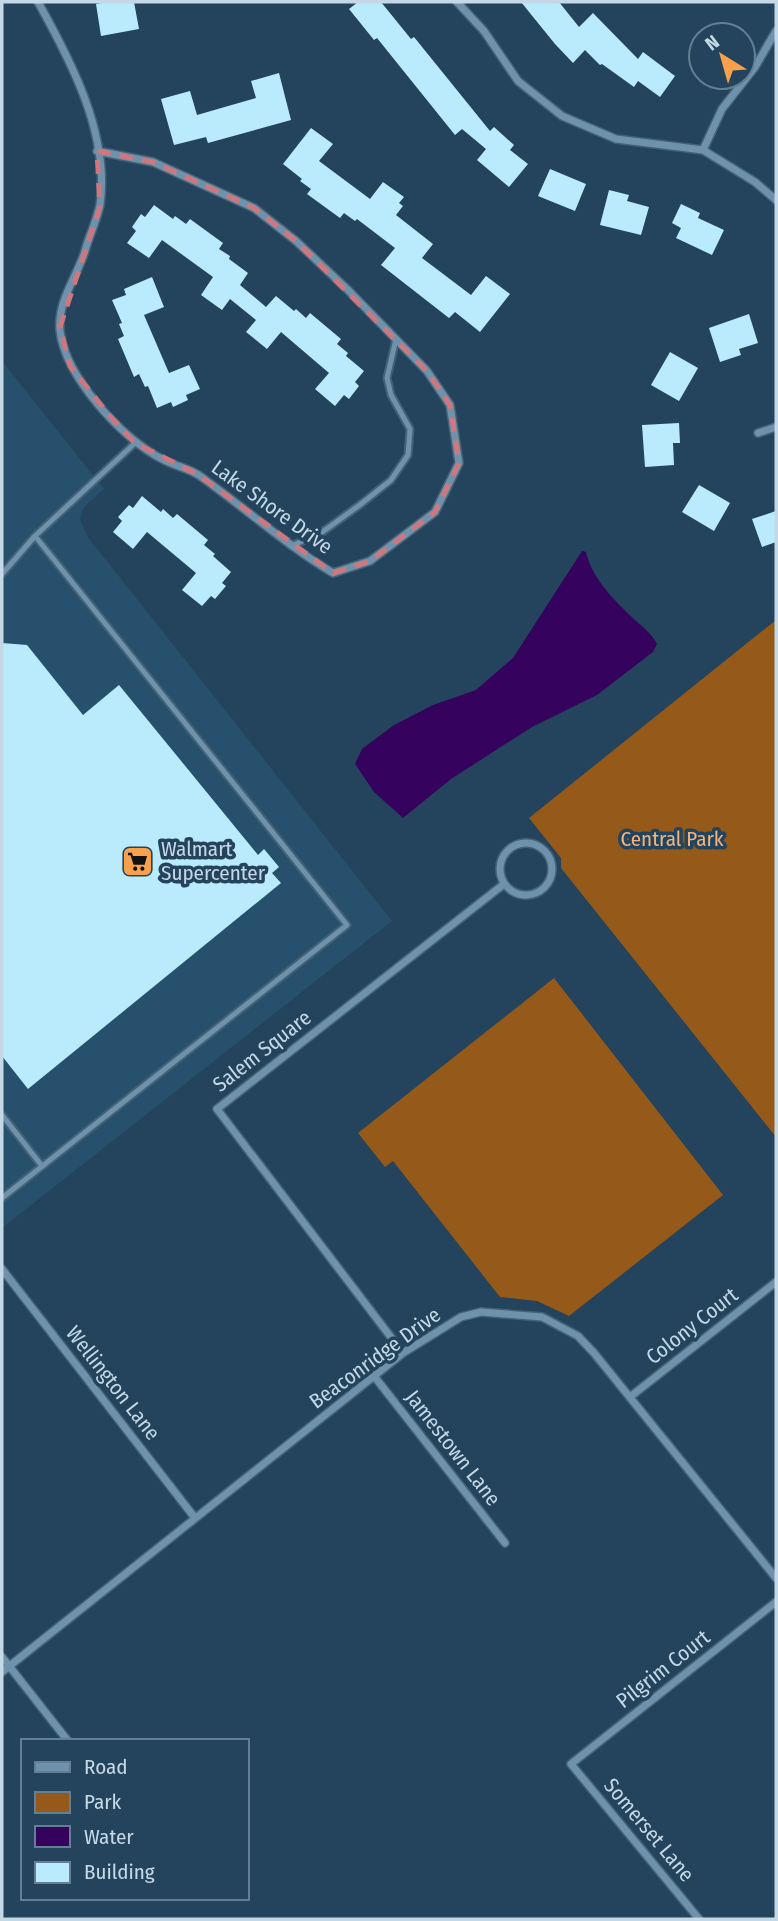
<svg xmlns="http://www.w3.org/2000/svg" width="778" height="1921" font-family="'Fira Sans Condensed',sans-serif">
  <rect width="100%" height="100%" fill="#23445c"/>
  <!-- built -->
  <path fill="#27506c" d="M2,361L104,489L84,507L80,519L87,536L392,921L2,1228Z"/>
  <!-- green -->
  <path fill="#95591a" d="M776,620V1137L561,868V858L529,818Z
    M554,978L723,1195L569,1316L537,1301L500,1297L393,1161L385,1167L358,1133Z"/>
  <!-- water -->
  <path fill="#35035d" d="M582,551L586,552C592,579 615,601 635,620C643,627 652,634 657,644L653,652L597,695L532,727L451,779L403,818L374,792L355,764L362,749L394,725L433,705L476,690L513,658Z"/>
  <!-- building -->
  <path fill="#baebfd" d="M106,2H134L139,29L101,36L96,4Z
    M358,2H381L411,39L414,37L490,131L494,127L514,145L510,150L528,164L509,187L477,160L486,149L462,129L455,135L377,38L374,40L349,9Z
    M521,2H559L579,27L593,13L638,59L643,52L675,76L660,97L638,81L634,87L602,64L600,65L585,50L573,63L555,44Z
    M279,73L291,120L208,143L206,137L174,145L161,99L190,91L197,115L256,98L251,81Z
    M311,128L333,144L319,161L370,199L383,182L404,197L399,203L403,206L396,215L433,244L422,258L471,295L486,276L510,294L480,332L455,312L449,318L381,265L395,248L357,219L355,221L344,213L340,218L307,194L311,189L300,181L302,179L283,164Z
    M550,169L586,184L575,211L538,196Z
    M609,190L629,195L627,201L649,207L641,235L600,225Z
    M681,204L700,213L698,218L724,230L712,255L676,238L681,228L672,223Z
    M154,205L173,219L175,216L186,224L190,219L223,243L219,249L230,256L229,259L248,273L240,285L266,307L276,296L294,311L296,309L306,318L310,313L341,339L337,344L348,353L346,356L364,371L355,382L359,386L349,399L344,395L335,406L315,389L329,373L281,332L267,349L246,332L256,320L230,299L222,310L201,295L213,277L162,240L149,258L127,243L136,231L132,227L141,214L145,217Z
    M152,277L164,307L144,315L169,373L189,365L200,389L186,395L188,400L173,407L171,402L157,408L148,386L145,387L139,374L134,377L118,339L124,336L119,324L122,323L112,300L126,295L124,289Z
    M749,314L758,343L739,349L741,355L720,362L709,328Z
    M670,352L698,368L679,401L651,385Z
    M679,423L680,443H673L674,465L645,467L642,425Z
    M699,485L730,503L714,531L682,512Z
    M142,496L161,512L163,509L173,518L177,514L208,540L204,545L215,554L213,556L231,572L222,583L226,586L215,599L211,596L202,606L182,590L196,573L147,532L133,549L113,532L122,521L118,517L129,505L133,508Z
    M776,511V542L762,547L752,519Z
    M2,643L27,645L83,715L119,685L258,855L264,849L279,867L272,873L281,883L28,1089L2,1056Z"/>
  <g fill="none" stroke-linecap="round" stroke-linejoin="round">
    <defs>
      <path id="lane" d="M291,546L321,533L361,504L391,480L408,455L410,429L391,395L387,378L396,339
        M2,574L35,536
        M2,1115L42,1166
        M2,1198L347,925L35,536L135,443"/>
      <path id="street" d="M38,2C71,61 110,135 100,205C97,220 89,236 85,251C77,277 57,301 60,331C65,376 122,439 162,459C174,466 189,468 200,476C245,508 286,545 333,573L370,561L435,512L459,463L450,405L427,371L348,290L296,241L254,208L153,162L97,151
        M457,2L484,31L518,81L562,116L616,139L703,150L755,182L776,200
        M703,150L722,109L755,67L776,31
        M758,433L776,427
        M500 869a26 26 0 1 1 52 0a26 26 0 1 1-52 0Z
        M2,1269L195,1518
        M403,1353L217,1109L504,884
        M374,1376L505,1543
        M630,1397L776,1282
        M2,1657L68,1741
        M2,1672L403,1353L461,1317L481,1312L542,1317L578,1336L594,1353L776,1578
        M699,1919L571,1764L776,1602"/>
    </defs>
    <!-- lane casing -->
    <use href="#lane" stroke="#446275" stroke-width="9"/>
    <!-- street casing -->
    <use href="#street" stroke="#446275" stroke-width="10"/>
    <!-- lane -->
    <use href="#lane" stroke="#6e91ac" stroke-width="5"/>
    <!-- street -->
    <use href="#street" stroke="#6e91ac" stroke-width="7"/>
  </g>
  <!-- marked area -->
  <path fill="none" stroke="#ce777e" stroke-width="5" stroke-dasharray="14 9" stroke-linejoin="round" d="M97,151L153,162L254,208L296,241L427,371L450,405L459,463L435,512L370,561L333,573L197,474L135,443L109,415L70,366L60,327L100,207Z"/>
  <!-- icons -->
  <defs>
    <symbol id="supermarket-square" viewBox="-11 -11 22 22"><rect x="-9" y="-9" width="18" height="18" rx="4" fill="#f8a04b" stroke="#23445c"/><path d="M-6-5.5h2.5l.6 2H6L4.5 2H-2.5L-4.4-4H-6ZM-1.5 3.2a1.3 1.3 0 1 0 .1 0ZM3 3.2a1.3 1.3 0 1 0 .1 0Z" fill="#111"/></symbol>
  </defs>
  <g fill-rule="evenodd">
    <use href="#supermarket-square" x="120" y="844" width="35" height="35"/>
  </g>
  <g text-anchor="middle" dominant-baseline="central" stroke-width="7" stroke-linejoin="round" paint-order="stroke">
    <!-- street labels -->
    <g font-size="21" fill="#c5d8e6" stroke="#23445c">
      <text transform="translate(272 507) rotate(36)">Lake Shore Drive</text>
      <text transform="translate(262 1051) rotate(-38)">Salem Square</text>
      <text transform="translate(692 1326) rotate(-38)">Colony Court</text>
      <text transform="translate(375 1358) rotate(-36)">Beaconridge Drive</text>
      <text transform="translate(113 1383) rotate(52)">Wellington Lane</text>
      <text transform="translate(453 1448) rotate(52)">Jamestown Lane</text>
      <text transform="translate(663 1669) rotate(-38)">Pilgrim Court</text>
      <text transform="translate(649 1830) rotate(50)">Somerset Lane</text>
    </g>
    <!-- park labels -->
    <g font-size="21" fill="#f2b47e" stroke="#23445c">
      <text x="672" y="839">Central Park</text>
    </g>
    <!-- poi labels -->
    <g font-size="21" fill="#c5d8e6" stroke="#23445c" text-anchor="start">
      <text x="161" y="849">Walmart<tspan x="161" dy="24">Supercenter</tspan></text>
    </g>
  </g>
  <!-- border -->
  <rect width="778" height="1921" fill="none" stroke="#c5d8e6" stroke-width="7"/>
  <!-- legend -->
  <rect x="21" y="1739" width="228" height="161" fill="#23445c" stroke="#647f93" stroke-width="2"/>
  <rect x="35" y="1762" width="35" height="10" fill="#6e91ac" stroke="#647f93" stroke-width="2"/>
  <text x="84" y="1774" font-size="21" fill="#c5d8e6">Road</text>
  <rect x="35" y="1792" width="35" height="21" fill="#95591a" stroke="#647f93" stroke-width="2"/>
  <text x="84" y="1809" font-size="21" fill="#c5d8e6">Park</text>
  <rect x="35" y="1826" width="35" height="21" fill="#35035d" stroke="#647f93" stroke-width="2"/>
  <text x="84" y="1844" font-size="21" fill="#c5d8e6">Water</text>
  <rect x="35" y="1862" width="35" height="21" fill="#baebfd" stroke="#647f93" stroke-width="2"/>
  <text x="84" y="1879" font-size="21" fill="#c5d8e6">Building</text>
  <!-- north arrow -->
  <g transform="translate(722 56) rotate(323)"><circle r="33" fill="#23445c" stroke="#647f93" stroke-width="2"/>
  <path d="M0-5L12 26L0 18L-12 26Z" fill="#f8a04b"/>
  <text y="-10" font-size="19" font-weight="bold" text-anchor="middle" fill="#c5d8e6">N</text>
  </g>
</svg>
